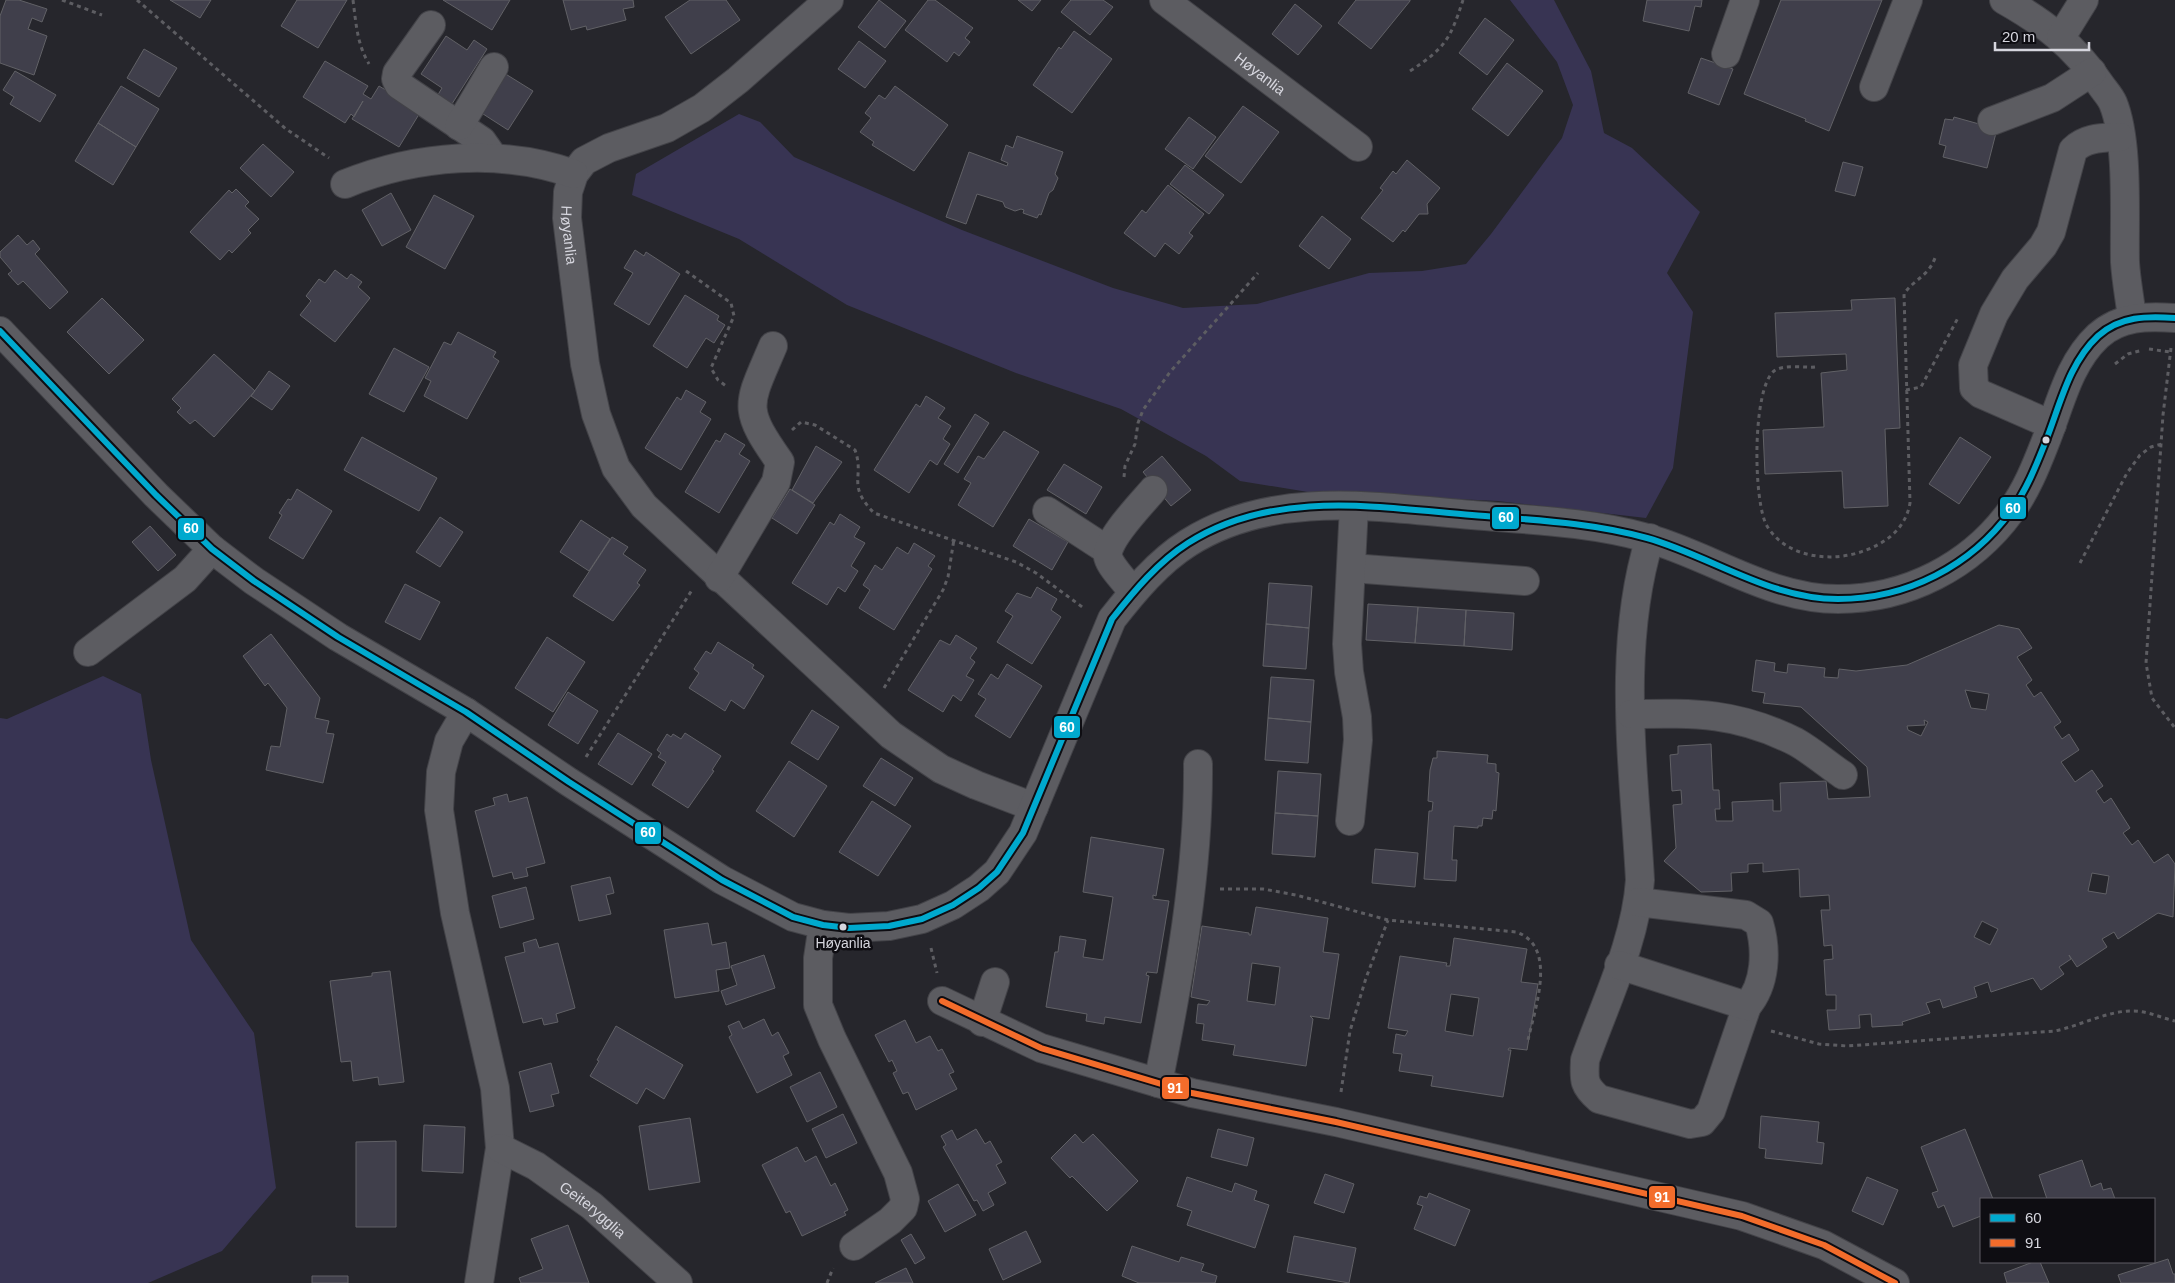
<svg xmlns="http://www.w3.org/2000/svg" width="2175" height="1283" font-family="Helvetica,sans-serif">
  <rect width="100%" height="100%" fill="#26262c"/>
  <!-- green -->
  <path fill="#383453" d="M1510,0H1554L1591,71L1604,133L1632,148L1700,212L1667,273L1693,312L1673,468L1646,518L1498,501L1308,492L1240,481L1206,456L1121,409L1016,373L847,305L739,239L632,195L636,174L739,114L760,122L794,157L962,230L1113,288L1183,308L1257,304L1369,273L1422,271L1466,264L1491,234L1562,138L1573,105L1557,62Z
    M103,676L141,694L151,760L191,940L254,1033L276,1188L222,1251L148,1283H0V718L7,719Z"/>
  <!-- building -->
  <path fill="#403f4b" stroke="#616166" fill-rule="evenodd" d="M6,0H19L47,9L42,22L32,18L28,29L47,36L34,75L0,63V16Z
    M170,0H211L200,18Z
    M297,0H347L318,48L281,26Z
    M443,0H510L492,30Z
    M563,0H633L634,7L623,9L626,20L587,30L586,26L571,30Z
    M690,0H726L740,20L691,54L665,17Z
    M879,0L906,21L885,48L858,27Z
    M928,0H935L973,28L965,38L970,42L959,56L954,52L947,62L905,30Z
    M1018,0H1041L1032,11Z
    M1071,0H1103L1113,7L1090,35L1061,12Z
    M1356,0H1410V1L1371,49L1338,23Z
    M1647,0H1702L1701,7L1695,6L1689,31L1643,21Z
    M1781,0H1882L1829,131L1805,121L1806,119L1744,94Z
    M1295,4L1322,26L1298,55L1272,34Z
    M1485,18L1514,40L1487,75L1459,53Z
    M1074,31L1112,59L1072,113L1033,85L1059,47L1061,49Z
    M446,36L467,50L474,40L487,49L450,107L436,98L442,88L421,74Z
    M859,41L886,61L865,88L838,69Z
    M144,49L177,68L159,97L127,78Z
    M1701,58L1733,69L1719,105L1688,93Z
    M325,61L368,86L363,94L371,99L379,86L421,111L399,147L352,119L363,101L354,117L351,114L345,123L303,97Z
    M1507,63L1543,91L1508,136L1472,109Z
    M15,71L56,95L40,122L10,104L14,97L3,90Z
    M504,73L533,91L508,130L480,112Z
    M121,86L159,109L136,147L98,123Z
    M895,86L948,125L914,171L872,145L874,142L860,132L871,118L865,113L879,95L885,99Z
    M1243,106L1279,132L1241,183L1205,156Z
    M1189,117L1216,137L1193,169L1165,149Z
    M1954,117L1997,129L1987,168L1943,157L1946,146L1939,144L1945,119L1953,120Z
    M98,123L136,147L113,185L75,161Z
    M1017,136L1063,152L1055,174L1058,178L1053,190L1049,193L1041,215L1039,214L1037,218L1023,213L1024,210L1021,209L1015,211L1005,207L1003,202L977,194L966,224L946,217L969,152L1007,166L1008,163L1001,160L1006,145L1013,148Z
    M263,144L294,172L271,197L240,168Z
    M1407,160L1440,188L1427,204L1428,214H1419L1405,232L1403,230L1393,242L1361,218L1383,190L1380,188L1393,171L1396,174Z
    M1843,162L1863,167L1855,196L1835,191Z
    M1185,165L1224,195L1209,214L1170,184Z
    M1168,185L1204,214L1189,233L1193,236L1179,254L1165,243L1155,257L1124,233L1142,210L1146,213Z
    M236,189L249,202L245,206L259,219L248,230L251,233L232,253L229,250L220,260L190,232L229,190L232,193Z
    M391,193L411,230L382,246L362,210Z
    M434,195L474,216L445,269L406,247Z
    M1322,216L1351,239L1329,269L1299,246Z
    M18,235L27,245L33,240L40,249L35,254L68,292L50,309L23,281L18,285L8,274L12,271L0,257V252Z
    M635,250L644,256L646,252L680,274L649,325L614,304L633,273L624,268Z
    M335,270L347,279L351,274L362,282L358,287L370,298L335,342L300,315L311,301L306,296L319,279L325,283Z
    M685,295L719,316L717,320L725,325L714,343L706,338L687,368L653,346Z
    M102,298L144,340L109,374L67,332Z
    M1895,298L1900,428L1885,429L1888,506L1844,508L1842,471L1765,474L1763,430L1824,427L1821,373L1847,370L1846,354L1777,357L1775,313L1852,310L1851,300Z
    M458,332L496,352L493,357L499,361L467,419L424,396L431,381L425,378L444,342L451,345Z
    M394,348L429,367L404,412L369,394Z
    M214,354L255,391L214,437L195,420L190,424L177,412L181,408L172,399Z
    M269,371L290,386L272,410L251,396Z
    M686,390L706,402L700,412L711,419L681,470L645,448L677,397L681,400Z
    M926,396L945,408L938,418L951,426L943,439L950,444L937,465L930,460L909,493L874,470L916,404L920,407Z
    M975,414L989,423L958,473L944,464Z
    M1004,431L1039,452L993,527L958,505L971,483L964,479L978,456L984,459Z
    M725,433L745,445L739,454L750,461L719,513L685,492L716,440L720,442Z
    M362,437L437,478L419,511L344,470Z
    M1960,437L1991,457L1959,504L1929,484Z
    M816,446L842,462L813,503L792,490Z
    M1162,456L1191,490L1171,506L1143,472Z
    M1064,464L1102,487L1086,514L1047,490Z
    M297,489L332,511L303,559L269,538L282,515L279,513L288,499L291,500Z
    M790,489L815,505L797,534L772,518Z
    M840,514L860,527L854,537L865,543L851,566L858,571L845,592L838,587L827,605L792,583L830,522L834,525Z
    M440,517L463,532L440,567L416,552Z
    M1029,519L1068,542L1052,570L1013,546Z
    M581,520L610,539L589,571L560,552Z
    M150,526L176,555L158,571L132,542Z
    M612,537L628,547L623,554L646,570L637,583L640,585L613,621L573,596Z
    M914,543L935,556L928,566L932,569L894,630L859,608L870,590L863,585L875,565L882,570L897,547L908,554Z
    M1269,583L1312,586L1309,628L1266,624Z
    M405,584L440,602L420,640L385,622Z
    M1037,587L1057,599L1051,610L1061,617L1032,664L997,642L1013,616L1005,611L1017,593L1031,598Z
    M1368,604L1418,607L1415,643L1366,640Z
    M1418,607L1466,610L1464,646L1415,643Z
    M1466,610L1514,613L1512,650L1464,646Z
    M1266,624L1309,628L1306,669L1263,666Z
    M1999,625L2019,629L2032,648L2017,657L2032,680L2026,685L2034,697L2041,692L2061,722L2054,727L2062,739L2069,734L2079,750L2061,762L2075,782L2092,770L2103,786L2096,791L2104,803L2111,798L2130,828L2123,833L2132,845L2138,840L2154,863L2168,854L2175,864L2173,917L2158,913L2118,939L2114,932L2102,939L2107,947L2077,967L2069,955L2071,959L2059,967L2064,974L2041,990L2033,978L1991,992L1988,982L1974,987L1977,997L1943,1008L1940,999L1926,1003L1930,1013L1902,1022L1903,1025L1872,1027L1871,1014L1859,1015L1860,1028L1829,1030L1827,1010H1836V995H1826L1824,960L1833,959L1832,945L1824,946L1821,910H1830L1829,895L1800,897L1799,869L1763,872V863L1748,864V872L1731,873L1732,891L1701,892L1664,861L1676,848L1673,805L1682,804L1681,790L1672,791L1670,755L1678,754V746L1711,744L1713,790H1719L1720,809H1715L1716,821H1733L1732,802L1773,800V811H1781L1780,783L1826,781L1828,799L1870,797L1867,767L1801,707L1763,703L1765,693L1752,691L1756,660L1775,663L1774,671L1787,673L1788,664L1825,668L1824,677L1838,678L1839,669L1856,671L1907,665ZM1965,690L1989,694L1986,710L1971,708ZM1924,720L1928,722L1921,736L1908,730L1907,726L1925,725ZM2092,873L2109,876L2106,894L2088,891ZM1982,921L1998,929L1990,945L1974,937Z
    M271,634L320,698L315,718L329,721L326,733L334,734L323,783L266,770L271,746L280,747L287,708L268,683L265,686L243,656Z
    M956,635L977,648L970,658L975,662L966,676L974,680L961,701L953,695L943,712L908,690L940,640L950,645Z
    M547,637L585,662L553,712L515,688Z
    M718,642L754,665L752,668L764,676L744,709L731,700L725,711L689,688L699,673L694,669L706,651L711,654Z
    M1007,664L1042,686L1010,738L975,716L986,699L978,694L991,674L998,679Z
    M1271,677L1314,680L1311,722L1268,718Z
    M568,692L598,711L578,744L548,725Z
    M812,710L839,727L818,760L791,743Z
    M1268,718L1311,722L1308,763L1265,760Z
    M618,733L652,754L632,785L598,764Z
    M685,733L721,756L712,770L714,771L688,808L652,785L666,762L658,757L661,753L657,750L667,734L671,737L673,734L681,739Z
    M1437,751L1488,755L1487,763L1496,764V772L1499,773L1496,811L1493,810L1492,819L1483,818L1482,826H1478V828L1454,826L1452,860H1457L1456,881L1424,879L1429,811H1432L1433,802L1428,801L1430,770L1433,758H1437Z
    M881,758L913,778L895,806L863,786Z
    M789,761L827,786L794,837L756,811Z
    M1278,771L1321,774L1318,816L1275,813Z
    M507,794L509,802L527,797L545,863L526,868L528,876L514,879L512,872L493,877L475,811L495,805L493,798Z
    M872,801L911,826L878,876L839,852Z
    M1275,813L1318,816L1315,857L1272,854Z
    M1091,837L1164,849L1156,896L1153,895V899L1169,901L1157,973L1147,972L1146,975L1149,976L1141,1023L1105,1017L1104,1024L1086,1021L1087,1014L1046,1007L1055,952H1058L1060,936L1086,940L1083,957L1103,960L1113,897L1083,892Z
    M1375,849L1418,853L1415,887L1372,883Z
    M610,877L614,893L606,895L611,914L579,921L571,886Z
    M526,887L534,919L500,928L492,896Z
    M1256,907L1328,918L1323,952L1339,954L1329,1019L1310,1016L1313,1019L1306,1066L1233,1055L1235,1045L1202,1040L1204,1024L1196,1023L1198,1004L1207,1005L1210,1001L1191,997L1202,926L1249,933V935H1251ZM1252,963L1280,967L1275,1005L1247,1001Z
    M708,923L712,945L726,942L730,968L716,970L719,991L675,998L664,930Z
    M1454,938L1527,949L1521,982L1538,984L1527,1050L1509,1048L1508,1050H1511L1503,1097L1431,1086L1433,1076L1399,1071L1402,1054L1393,1053L1396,1034L1405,1036L1408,1031L1388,1028L1400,956L1447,963L1446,966H1450ZM1451,994L1479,998L1473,1036L1445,1031Z
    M536,939L539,948L558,943L575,1008L556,1014L558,1022L544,1025L542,1018L523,1023L505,957L525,952L523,943Z
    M764,955L775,988L726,1005L721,991L737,985L731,966Z
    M390,971L404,1082L379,1085L378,1077L353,1081L351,1061L341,1062L330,981L372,976V973Z
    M764,1019L772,1036L778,1032L789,1053L783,1056L792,1075L757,1093L729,1037L732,1035L728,1026L739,1021L743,1029Z
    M905,1020L916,1043L930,1036L938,1051L942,1049L954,1072L949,1074L957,1089L916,1110L908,1092L903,1094L893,1073L897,1071L892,1060L889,1062L875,1035Z
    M616,1026L683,1065L664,1099L646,1088L637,1104L590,1076L599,1061L597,1060Z
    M551,1063L559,1093L551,1095L554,1106L530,1112L519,1072Z
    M820,1072L837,1107L807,1122L790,1087Z
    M843,1114L857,1143L826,1158L812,1129Z
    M1761,1116L1819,1122L1817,1142L1824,1143L1822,1164L1765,1158L1766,1149L1759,1148Z
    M690,1118L700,1182L649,1190L639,1126Z
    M424,1125L465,1127L463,1173L422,1171Z
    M976,1129L985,1144L990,1141L1002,1162L996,1165L1006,1183L988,1193L994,1205L983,1211L977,1200L974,1201L943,1147L946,1145L941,1136L952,1130L957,1140Z
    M1218,1129L1254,1138L1247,1166L1211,1157Z
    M1965,1129L1993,1199H1981V1216L1953,1227L1944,1205L1938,1208L1932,1193L1938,1191L1921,1147Z
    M1075,1134L1083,1143L1093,1134L1138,1181L1107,1211L1072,1176L1070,1178L1051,1158Z
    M396,1141V1227H356V1142Z
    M797,1147L805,1162L816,1156L831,1186L835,1183L848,1210L844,1212L846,1215L802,1236L790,1211L786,1213L762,1165Z
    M2082,1160L2091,1187L2101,1183L2103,1190L2111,1188L2115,1199H2047L2039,1175Z
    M1325,1174L1354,1184L1344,1213L1314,1203Z
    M1187,1177L1232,1192L1235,1183L1257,1191L1254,1200L1269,1205L1255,1248L1187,1225L1192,1211L1177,1206Z
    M1867,1177L1898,1190L1883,1225L1852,1211Z
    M958,1184L976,1215L945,1232L928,1201Z
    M1429,1193L1470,1210L1455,1246L1414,1229L1423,1206L1417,1204L1420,1196L1427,1198Z
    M568,1225L589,1283H521L519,1278L543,1269L531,1239Z
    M1026,1231L1041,1262L1003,1280L989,1249Z
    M911,1234L925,1258L915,1264L901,1240Z
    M1294,1236L1356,1248L1349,1283L1287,1272Z
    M1132,1246L1179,1262L1181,1257L1204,1264L1201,1271L1217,1276L1215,1283H1139L1122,1276Z
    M2168,1259L2173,1274H2175V1283H2121L2118,1275Z
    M2033,1262H2040L2049,1283H2007L2004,1273Z
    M906,1268L913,1283H875Z
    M312,1276H348V1283H312Z"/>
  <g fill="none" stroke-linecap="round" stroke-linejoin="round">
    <defs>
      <g id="minor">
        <path id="s1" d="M829,0L738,80L702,108L667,128L609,148L584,161L574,174L568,192L567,218L585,364L596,414L616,468L644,506L891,735L941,769L976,785L1034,807"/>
        <path id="s2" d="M1164,0L1358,147"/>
        <path d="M2004,0C2043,22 2074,45 2100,84C2104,90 2110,96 2113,103C2129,142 2124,218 2125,262C2126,280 2130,300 2132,318"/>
        <path d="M431,25L397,73L396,79L399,85L482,141L494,158"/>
        <path d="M2061,37L2084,0"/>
        <path d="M1726,54L1745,0"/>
        <path d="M1874,87L1908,0"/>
        <path d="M1992,121L2052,98L2092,72"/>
        <path d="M459,126L494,67"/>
        <path d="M345,184C416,155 501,148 574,174"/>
        <path d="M0,331L156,495L212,549L254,581L338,637L466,712L569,782L722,880L793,917L823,925L849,928L889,926L922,919L953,905L979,888L997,872L1023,833L1112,619C1134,591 1158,562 1188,543C1273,489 1377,507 1472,515C1530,520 1590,522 1647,538C1711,556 1769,599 1838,599C1907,599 1971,566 2011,511C2026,491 2036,466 2045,443C2060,406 2068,364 2098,336C2120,316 2147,316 2175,318"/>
        <path d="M2052,425L1981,394L1974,388L1973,365L1994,314L2015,279L2043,246L2051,232L2073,150C2086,137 2103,138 2120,137"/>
        <path d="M1047,511L1107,550"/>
        <path d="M1650,538C1616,648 1634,768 1640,880C1636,941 1605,1003 1585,1060C1584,1080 1583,1085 1599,1099L1690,1124L1702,1122L1711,1111L1747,1006"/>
        <path d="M1351,568L1525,581"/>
        <path d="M719,578L776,482L780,462C741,407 748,405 773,346"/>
        <path d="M1133,592C1126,582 1111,568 1108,557C1104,542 1143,502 1153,490"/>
        <path d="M88,652L185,579L212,549"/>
        <path d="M466,712L449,741L441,772L439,810L455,913L495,1088L500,1148L479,1283"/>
        <path d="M1631,714C1695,713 1736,712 1796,742C1812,751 1828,765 1843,775"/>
        <path d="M1350,821L1358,740L1357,717L1349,672L1347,644L1354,506"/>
        <path d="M823,925L818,958V1005L832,1039L898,1173L905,1199L903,1208L890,1221L854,1246"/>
        <path d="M1619,965L1747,1006C1766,984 1767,950 1759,923L1746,915L1638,902"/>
        <path d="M942,1001L1041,1048L1192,1093L1336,1122L1742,1216L1824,1245L1895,1283"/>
        <path d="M982,1022L995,982"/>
        <path d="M1158,1083C1179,979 1199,871 1198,764"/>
        <path id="s3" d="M500,1148L536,1166L592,1206L678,1283"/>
      </g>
    </defs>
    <!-- minor casing -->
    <use href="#minor" stroke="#434348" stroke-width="30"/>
    <!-- path -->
    <path stroke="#5d5d62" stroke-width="3" stroke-dasharray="4 4" stroke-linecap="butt" d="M62,0L102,15
      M137,0L286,129L329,158
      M353,0C356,23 357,44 369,64
      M1410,71C1445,48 1450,40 1463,0
      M686,271L731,303L734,316L711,368L718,380L726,386
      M2171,348L2163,415L2146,663L2152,698L2175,728
      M2149,349L2170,352
      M2115,364L2128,354L2143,350
      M1815,367C1805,368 1783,364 1774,371C1752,389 1753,502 1767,526C1787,559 1834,563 1866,550C1888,542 1906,527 1910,503L1904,294C1914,279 1928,277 1935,258
      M1906,390L1921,387L1959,316
      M792,430L801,422L815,425L855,450C865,478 846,484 874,513L1016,562L1036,573L1085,609
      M1124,477L1125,466L1135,444L1138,423L1143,410L1170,372L1258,273
      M2080,563L2127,473L2140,455L2151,447L2162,444
      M884,688L943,590L948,577L954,539
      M586,757L692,590
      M1220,889H1263L1296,895L1388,920L1516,932C1558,946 1535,1008 1528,1040
      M931,948L937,973
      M1771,1031L1819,1044L1847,1046L2055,1031C2079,1026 2110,1010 2133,1011C2148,1011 2161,1018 2175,1021
      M1341,1092L1350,1031L1366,978L1388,920
      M827,1283L833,1268"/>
    <!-- minor -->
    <use href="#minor" stroke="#5c5c61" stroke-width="28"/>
    <defs>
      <path id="bus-1" d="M0,331L156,495L212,549L254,581L338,637L466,712L569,782L722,880L793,917L823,925L849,928L889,926L922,919L953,905L979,888L997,872L1023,833L1112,619C1134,591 1158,562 1188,543C1273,489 1377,507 1472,515C1530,520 1590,522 1647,538C1711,556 1769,599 1838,599C1907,599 1971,566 2011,511C2026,491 2036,466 2045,443C2060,406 2068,364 2098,336C2120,316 2147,316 2175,318"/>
      <path id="bus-2" d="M942,1001L1041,1048L1192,1093L1336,1122L1742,1216L1824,1245L1895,1283"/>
    </defs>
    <!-- bus-1 casing -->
    <use href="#bus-1" stroke="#0e0d12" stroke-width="10"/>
    <!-- bus-2 casing -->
    <use href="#bus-2" stroke="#0e0d12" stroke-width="10"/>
    <!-- bus-1 -->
    <use href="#bus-1" stroke="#00a9ce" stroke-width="6"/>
    <!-- bus-2 -->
    <use href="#bus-2" stroke="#f36c2b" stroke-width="6"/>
  </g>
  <!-- markers -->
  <g fill="#d6d6de" stroke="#0e0d12" stroke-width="2">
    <circle cx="2046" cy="440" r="4.5"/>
    <circle cx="843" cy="927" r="4.5"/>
  </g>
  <g text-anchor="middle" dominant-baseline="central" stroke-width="5" stroke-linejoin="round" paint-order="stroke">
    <!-- bus labels -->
    <g font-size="14" fill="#d6d6de" stroke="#0e0d12">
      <text x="843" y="943">Høyanlia</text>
    </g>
    <!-- street labels -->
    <g font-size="15" fill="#d6d6de" stroke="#0e0d12">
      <text stroke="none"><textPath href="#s2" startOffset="121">Høyanlia</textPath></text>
      <text stroke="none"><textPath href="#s1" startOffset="375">Høyanlia</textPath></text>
      <text stroke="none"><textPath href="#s3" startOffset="112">Geiterygglia</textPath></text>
    </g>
  </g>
  <g stroke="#0e0d12" stroke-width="2">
    <rect x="1999" y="496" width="28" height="24" rx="5" fill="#00a9ce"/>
    <rect x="1491" y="506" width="29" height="24" rx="5" fill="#00a9ce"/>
    <rect x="177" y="517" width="28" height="24" rx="5" fill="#00a9ce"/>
    <rect x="1053" y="715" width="28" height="24" rx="5" fill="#00a9ce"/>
    <rect x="634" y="821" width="28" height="24" rx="5" fill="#00a9ce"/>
    <rect x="1161" y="1076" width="29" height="24" rx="5" fill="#f36c2b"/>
    <rect x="1648" y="1185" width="28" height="24" rx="5" fill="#f36c2b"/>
  </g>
  <g font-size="14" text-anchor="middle" font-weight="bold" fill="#fff">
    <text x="2013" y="513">60</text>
    <text x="1506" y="522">60</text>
    <text x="191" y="533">60</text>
    <text x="1067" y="732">60</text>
    <text x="648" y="837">60</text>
    <text x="1175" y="1093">91</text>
    <text x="1662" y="1202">91</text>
  </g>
  <!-- legend -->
  <rect x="1980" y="1198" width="175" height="65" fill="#0e0d12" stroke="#5e5d64"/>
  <rect x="1990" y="1214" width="25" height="8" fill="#00a9ce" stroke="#5e5d64"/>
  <text x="2025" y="1223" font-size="15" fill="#d6d6de">60</text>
  <rect x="1990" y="1239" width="25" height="8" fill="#f36c2b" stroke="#5e5d64"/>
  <text x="2025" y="1248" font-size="15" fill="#d6d6de">91</text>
  <!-- scale -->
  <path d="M1995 42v8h94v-8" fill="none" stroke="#d6d6de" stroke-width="2.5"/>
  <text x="2002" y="42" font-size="15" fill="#d6d6de" stroke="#0e0d12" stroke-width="4" paint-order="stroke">20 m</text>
</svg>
